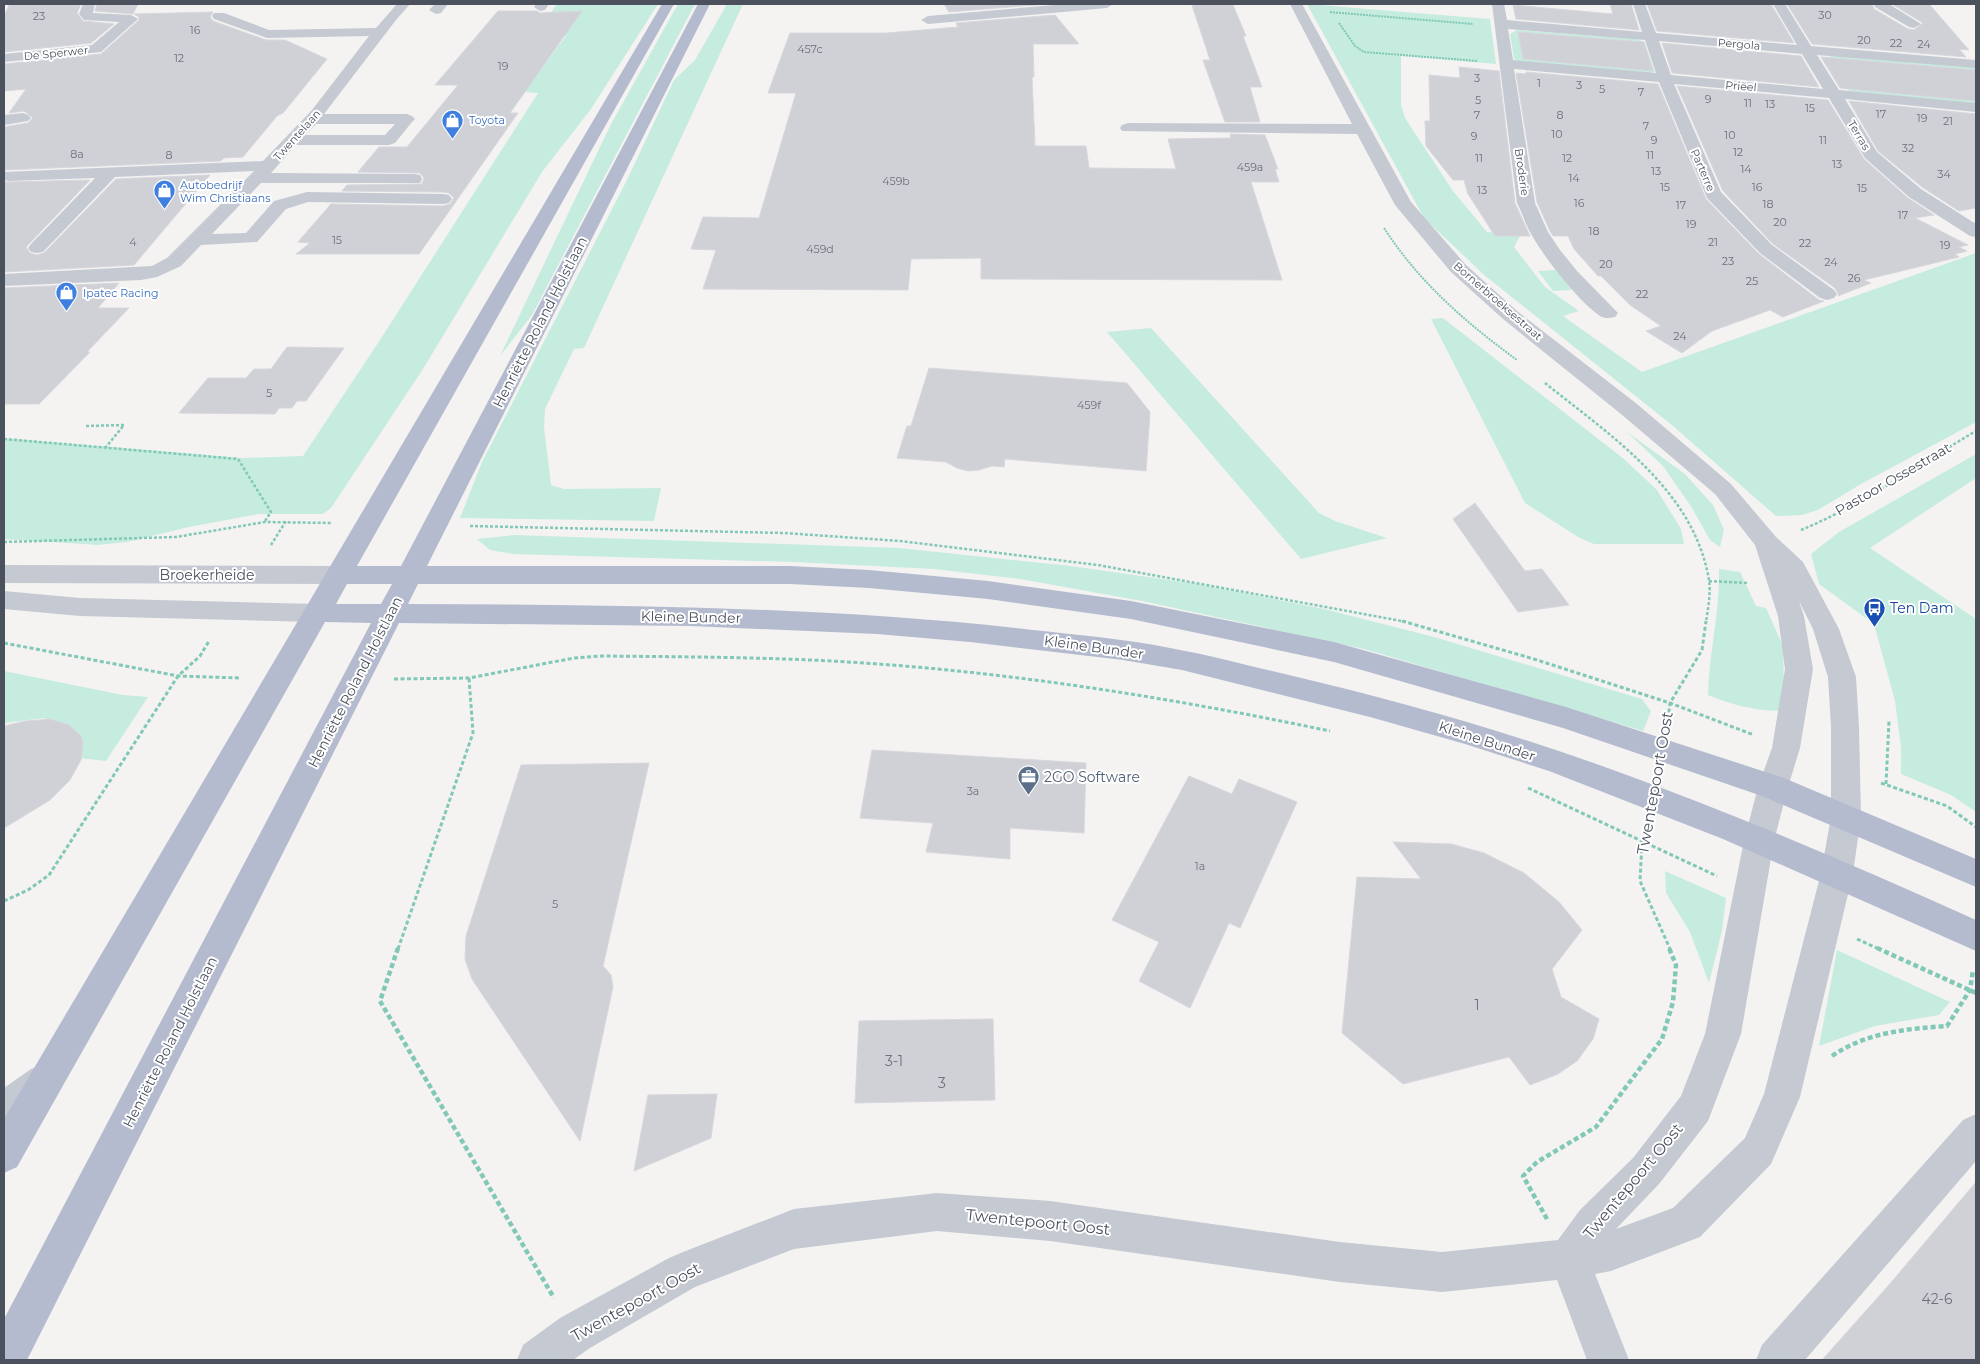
<svg xmlns="http://www.w3.org/2000/svg" width="1980" height="1364" font-family="Montserrat,sans-serif">
  <rect width="100%" height="100%" fill="#f4f3f2"/>
  <!-- green -->
  <path fill="#c6ecdf" d="M557,4H658L591,109L542,172L423,369L331,508L323,514H259L189,527L127,542L98,545L4,539V438L243,458L303,456L380,340L538,93L524,92L566,36L535,35Z
    M678,4H695L532,315L500,356L610,126Z
    M727,4H743L584,348L574,349L545,409L544,427L551,485L564,489L661,488L654,521L460,518L482,462L628,178L674,80L695,60Z
    M1307,4L1490,19L1496,64L1401,56V105L1405,118L1453,191L1487,232L1521,234L1514,247L1545,287L1579,311L1563,316L1642,372L1976,253V422L1861,484L1818,510L1802,515L1776,516L1673,426L1483,274L1424,218Z
    M1517,30L1638,39L1645,43L1655,72L1650,73L1525,64L1514,59L1510,34Z
    M1837,55L1976,67V76L1856,65L1876,85L1976,94V104L1850,91L1842,87L1824,58Z
    M1556,270L1572,290L1553,291L1538,271Z
    M1443,318L1624,459L1657,490L1681,529L1684,544H1594L1578,537L1525,503L1431,319Z
    M1151,328L1319,513L1335,521L1387,538L1301,559L1107,332Z
    M1627,432L1685,474L1713,505L1724,530L1720,547L1710,540L1692,508L1663,466Z
    M1976,454V478L1870,548L1976,619V812L1951,795L1901,774V747L1895,701L1874,624L1819,584L1811,554L1839,532Z
    M514,535L899,548L1071,566L1197,584L1324,609L1434,637L1642,699L1651,711L1643,731L1364,649L1142,601L1020,579L934,569L793,562L513,554L490,550L477,539Z
    M1719,569L1740,572L1756,606L1766,608L1783,646L1784,688L1782,711C1755,711 1732,705 1708,695C1709,653 1720,612 1719,569Z
    M4,671L123,695L148,697L106,761L69,757L73,738L44,718L4,723Z
    M1665,871L1726,898L1722,931L1709,983L1690,932L1666,893Z
    M1837,950L1950,1002L1939,1015L1875,1026L1819,1046Z"/>
  <!-- building -->
  <path fill="#d0d1d6" stroke="#d7d7dd" d="M23,4H81L77,13L83,21L114,24L91,43L4,52V17L9,5Z
    M97,4H138L133,14L95,11Z
    M944,4H1047L949,12Z
    M1610,4H1631L1639,30L1516,19L1513,5L1613,14Z
    M1647,4H1771L1794,43L1657,31Z
    M1787,4H1872L1874,9L1908,29L1914,30L1923,23L1892,4H1929L1969,50L1959,49L1966,57L1812,44Z
    M1192,5H1233L1246,36H1243L1262,87H1250L1260,122H1225L1203,60H1210Z
    M498,11H537L540,13L582,11L510,113H518L419,254H296L310,243L298,242L331,204L443,206L450,204L454,198L449,193L443,192L342,191L347,185L422,184L424,178L420,173L358,172L379,147H407L458,85H435Z
    M213,12L210,17L213,21L266,40H285L327,59L283,113L277,116L243,157L224,158L221,161L4,170V127L28,123L33,118L24,111L9,113L26,89L4,91V64L101,54L139,20V17L134,14Z
    M1055,15L1079,44H1033L1034,77H1032L1035,146H1086L1089,168L1176,169L1168,139L1231,138L1230,134L1265,135L1278,169H1275L1279,182H1251L1282,280L981,279V258L911,259L908,290L703,289L716,250L691,249L703,217L759,218L796,93H768L790,33H887L958,27L956,23Z
    M1518,32L1644,42L1653,71L1523,59Z
    M1662,43L1801,56L1819,87L1672,73Z
    M1821,57L1976,70V101L1840,88Z
    M1459,67L1499,71L1515,203L1530,236H1495L1468,194L1464,180H1453L1426,146L1425,121H1430L1429,75L1460,78Z
    M1526,72L1658,84L1706,199L1759,254L1819,300L1824,301L1783,317L1770,310L1712,331L1682,353L1646,331L1661,326L1630,305L1601,276H1598L1574,249L1568,236H1553L1550,231L1537,202L1516,73L1526,74Z
    M1677,86L1828,100L1864,159L1908,198L1934,215L1915,218L1968,245L1959,247L1967,251L1955,254L1959,257L1864,280L1871,283L1838,296V293L1835,288L1773,244L1723,191Z
    M1849,101L1976,114V208L1959,211L1922,187L1878,151Z
    M210,175L134,265L4,272V182L90,180L26,247L30,253L37,255L44,253L116,179Z
    M119,283L98,308H129L87,352H90L39,404H4V288Z
    M287,347L344,348L306,401H297L292,408H279L275,414L179,413L208,378H246L254,369H271Z
    M929,368L1127,383L1150,412L1146,471L1005,459L1004,467L992,466L979,470L968,471L957,468L946,462L897,458L907,426H911Z
    M1475,503L1525,571L1542,569L1569,605L1518,612L1453,519Z
    M50,719L69,725L81,736L83,743L81,760L70,780L50,800L4,828V726L26,721Z
    M872,750L1086,763L1084,833L1010,828V859L926,852L933,823L860,818Z
    M649,763L603,966L611,975L613,987L580,1141L472,979L465,959L466,936L521,765Z
    M1189,776L1232,794L1239,779L1297,802L1240,928L1229,923L1190,1008L1139,981L1159,942L1112,920Z
    M1393,842L1451,844L1484,853L1524,873L1559,902L1582,930L1552,969L1561,997L1599,1019L1593,1039L1577,1061L1558,1074L1530,1085L1509,1057L1403,1084L1342,1033L1357,877L1421,879Z
    M993,1019L995,1100L855,1103L859,1021Z
    M717,1094L711,1138L634,1171L648,1095Z
    M1976,1182V1360H1822L1888,1286Z"/>
  <g fill="none" stroke-linecap="round" stroke-linejoin="round">
    <!-- path-far3 -->
    <path stroke="#81c8b7" stroke-width="2" stroke-dasharray="2 1" stroke-linecap="butt" d="M1330,12L1473,24
      M1339,23L1355,46L1364,52L1478,61
      M1384,228C1419,282 1465,322 1517,360"/>
    <!-- path-far2 -->
    <path stroke="#81c8b7" stroke-width="2.5" stroke-dasharray="3 2" stroke-linecap="butt" d="M1545,383C1611,436 1694,490 1709,580C1711,592 1708,609 1706,622
      M86,426L124,425L106,447
      M4,439L238,459L271,512L265,521
      M470,526L784,533L900,541L1098,565L1407,622
      M1801,530C1864,504 1918,465 1976,431
      M4,542L176,537L265,522L332,523
      M271,545L286,521
      M1709,581L1747,583"/>
    <!-- path-far1 -->
    <path stroke="#81c8b7" stroke-width="3" stroke-dasharray="4 2.5" stroke-linecap="butt" d="M1402,621L1534,659L1670,703L1754,735
      M4,643L178,676L240,678
      M394,679L469,678L574,658L602,656C694,657 786,657 878,664C1030,675 1181,700 1330,731
      M1668,719L1670,703L1702,650L1706,621
      M1881,783L1947,806L1976,827
      M1886,784L1889,721
      M1528,788L1717,876
      M1645,830L1642,842L1640,881L1670,949
      M4,901L28,890L49,875L178,676L200,656L209,641
      M1857,939L1879,949
      M398,949L473,733L469,678"/>
    <!-- path -->
    <path stroke="#81c8b7" stroke-width="4.5" stroke-dasharray="5 3" stroke-linecap="butt" d="M398,948L380,1001L554,1298
      M1877,948L1976,993
      M1832,1056C1867,1032 1906,1029 1947,1026L1970,990L1973,970
      M1547,1219L1523,1176L1537,1162L1596,1127L1662,1039L1673,1002L1676,965L1669,948"/>
    <!-- minor -->
    <path fill="#c5c9d2" fill-rule="evenodd" d="M83,4H95L93,13L131,15L138,19L101,52L4,62V54L92,45L119,22L84,20L79,14Z
      M397,4H410L396,20L324,114H407L412,116L415,119L412,122L395,143L389,145H296L271,173L414,174L420,175L422,179L420,183H261L212,234L246,233L274,201L307,192L443,194L449,195L452,199L449,203L443,204L308,202L286,209L257,242L201,245L181,266L157,277L141,280L4,286V274L152,266L167,258L254,171L115,177L43,252L37,253L31,252L28,248L31,244L95,178L8,181L4,180V172L263,161L312,110L369,36L267,38L214,19L212,16L214,13H224L269,30L376,28ZM316,124H395L385,135H305Z
      M435,4H448L441,13L436,14L429,10Z
      M536,4H549L545,10L540,11L534,7Z
      M1066,4H1113L1107,8L928,24L921,20L928,16Z
      M1290,4H1302L1411,202L1465,264L1517,311L1637,404L1731,484L1776,537L1803,562L1839,629L1856,677L1859,727L1861,817L1853,873L1800,1097L1771,1164L1700,1237L1611,1271L1595,1274L1629,1360H1587L1557,1280L1442,1292L1340,1282L1050,1241L937,1231L794,1249L695,1287L590,1348L573,1360H517L523,1345L560,1318L669,1258L683,1252L794,1209L937,1193L1050,1201L1340,1242L1442,1252L1558,1240L1580,1210L1633,1158L1681,1096L1705,1034L1744,841L1758,787L1772,748L1785,669L1778,616L1755,545L1715,494L1621,414L1503,319L1451,272L1395,205L1357,134L1122,131L1120,128L1122,125L1128,123L1352,124ZM1799,601L1813,629L1828,677L1831,727V817L1821,873L1764,1094L1745,1138L1673,1208L1616,1229L1659,1184L1708,1121L1741,1034L1774,841L1788,787L1800,748L1813,669L1804,616Z
      M1492,4H1504L1507,20L1642,32L1633,4H1645L1656,33L1797,45L1773,4H1785L1811,46L1976,60V68L1817,55L1839,90L1976,103V112L1845,99L1877,152L1921,189L1976,224V237L1970,236L1909,197L1865,158L1829,98L1674,84L1721,192L1772,245L1834,290L1837,294L1834,298L1827,300L1820,298L1760,253L1707,198L1659,82L1514,69L1535,203L1548,232L1560,250L1577,271L1618,313L1615,317C1610,318 1605,319 1600,316C1578,301 1543,256 1530,232C1525,223 1522,212 1517,203ZM1508,29L1645,40L1656,73L1513,60ZM1659,41L1802,54L1823,89L1671,75Z
      M1874,4H1889L1921,24L1914,28L1909,27L1875,7Z
      M23,113L28,115L31,118L28,121L4,125V115Z
      M4,565L339,566L348,569L352,575L348,581L339,584L4,583Z
      M4,591L80,598L316,604L325,606L329,613L325,620L316,622L80,616L4,609Z
      M44,1064L57,1069L62,1082L57,1095L17,1122L4,1127V1088L31,1069Z
      M1976,1114V1161L1805,1360H1756L1762,1345L1963,1120Z"/>
    <!-- major -->
    <path fill="#b5bbce" fill-rule="evenodd" d="M662,4H674L357,566H401L698,4H710L427,566H790L869,570L988,581L1131,601L1334,642L1566,707L1784,778L1976,859V887L1762,796L1563,728L1334,662L1131,619L988,599L869,588L790,584H418L408,604C617,605 825,606 1033,630C1079,635 1125,639 1170,648C1210,655 1249,666 1289,675C1399,701 1509,732 1616,771C1738,815 1858,867 1976,920V951L1723,839L1549,771L1465,744L1370,717L1182,670L1123,660L970,642L877,634L690,626L399,623L27,1360H4V1319L371,623L325,622L17,1167L4,1173V1119ZM347,584H392L381,604H336Z"/>
  </g>
  <!-- icons -->
  <defs>
    <symbol id="shop-pin" viewBox="-11 -11 22 30"><path d="M0 17L-7.5 6A9.5 9.5 0 1 1 7.5 6Z" fill="#3f7fe0" stroke="#fff"/><path d="M-5-2.5h2.3a2.7 3.5 0 0 1 5.4 0H5L5.5 6h-11ZM-1.5-2.5h3a1.5 2.3 0 0 0-3 0Z" fill="#fff"/></symbol>
    <symbol id="bus-pin" viewBox="-11 -11 22 30"><path d="M0 17L-7.5 6A9.5 9.5 0 1 1 7.5 6Z" fill="#1a4fb4" stroke="#fff"/><path d="M-5-6H5V4H4V6H2V4H-2V6H-4V4H-5ZM-3.5-4V0h7V-4ZM-3.5 1.2v1.5H-2V1.2ZM2 1.2v1.5H3.5V1.2Z" fill="#fff"/></symbol>
    <symbol id="office-pin" viewBox="-11 -11 22 30"><path d="M0 17L-7.5 6A9.5 9.5 0 1 1 7.5 6Z" fill="#5c6f8a" stroke="#fff"/><path d="M-6-3h4V-5.5h4V-3h4V5H-6ZM-1-4.5V-3h2v-1.5ZM-6 0V1H6V0Z" fill="#fff"/></symbol>
  </defs>
  <g fill-rule="evenodd">
    <use href="#shop-pin" x="440" y="108" width="25" height="34"/>
    <use href="#shop-pin" x="152" y="178" width="25" height="34"/>
    <use href="#shop-pin" x="54" y="280" width="25" height="34"/>
    <use href="#bus-pin" x="1862" y="596" width="25" height="34"/>
    <use href="#office-pin" x="1016" y="764" width="25" height="34"/>
  </g>
  <g text-anchor="middle" dominant-baseline="central" stroke-width="4" stroke-linejoin="round" paint-order="stroke">
    <!-- number labels -->
    <g font-size="11" fill="#6d717c">
      <text x="1825" y="15">30</text>
      <text x="39" y="16">23</text>
      <text x="195" y="30">16</text>
      <text x="1864" y="40">20</text>
      <text x="1896" y="43">22</text>
      <text x="1924" y="44">24</text>
      <text x="810" y="49">457c</text>
      <text x="179" y="58">12</text>
      <text x="503" y="66">19</text>
      <text x="1477" y="78">3</text>
      <text x="1539" y="83">1</text>
      <text x="1579" y="85">3</text>
      <text x="1602" y="89">5</text>
      <text x="1641" y="92">7</text>
      <text x="1708" y="99">9</text>
      <text x="1478" y="100">5</text>
      <text x="1748" y="103">11</text>
      <text x="1770" y="104">13</text>
      <text x="1810" y="108">15</text>
      <text x="1881" y="114">17</text>
      <text x="1477" y="115">7</text>
      <text x="1560" y="115">8</text>
      <text x="1922" y="118">19</text>
      <text x="1948" y="121">21</text>
      <text x="1646" y="126">7</text>
      <text x="1557" y="134">10</text>
      <text x="1730" y="135">10</text>
      <text x="1474" y="136">9</text>
      <text x="1654" y="140">9</text>
      <text x="1823" y="140">11</text>
      <text x="1908" y="148">32</text>
      <text x="1738" y="152">12</text>
      <text x="77" y="154">8a</text>
      <text x="169" y="155">8</text>
      <text x="1650" y="155">11</text>
      <text x="1479" y="158">11</text>
      <text x="1567" y="158">12</text>
      <text x="1837" y="164">13</text>
      <text x="1250" y="167">459a</text>
      <text x="1746" y="169">14</text>
      <text x="1656" y="171">13</text>
      <text x="1944" y="174">34</text>
      <text x="1574" y="178">14</text>
      <text x="896" y="181">459b</text>
      <text x="1665" y="187">15</text>
      <text x="1757" y="187">16</text>
      <text x="1862" y="188">15</text>
      <text x="1482" y="190">13</text>
      <text x="1579" y="203">16</text>
      <text x="1768" y="204">18</text>
      <text x="1681" y="205">17</text>
      <text x="1903" y="215">17</text>
      <text x="1780" y="222">20</text>
      <text x="1691" y="224">19</text>
      <text x="1594" y="231">18</text>
      <text x="337" y="240">15</text>
      <text x="133" y="242">4</text>
      <text x="1713" y="242">21</text>
      <text x="1805" y="243">22</text>
      <text x="1945" y="245">19</text>
      <text x="820" y="249">459d</text>
      <text x="1728" y="261">23</text>
      <text x="1831" y="262">24</text>
      <text x="1606" y="264">20</text>
      <text x="1854" y="278">26</text>
      <text x="1752" y="281">25</text>
      <text x="1642" y="294">22</text>
      <text x="1680" y="336">24</text>
      <text x="269" y="393">5</text>
      <text x="1089" y="405">459f</text>
      <text x="973" y="791">3a</text>
      <text x="1200" y="866">1a</text>
      <text x="555" y="904">5</text>
    </g>
    <!-- far-street labels -->
    <g font-size="11" fill="#4c515e" stroke="#fff">
      <text transform="translate(1739 44) rotate(5)">Pergola</text>
      <text transform="translate(56 53) rotate(-6)">De Sperwer</text>
      <text transform="translate(1741 86) rotate(5)">Priëel</text>
      <text transform="translate(297 135) rotate(-48)">Twentelaan</text>
      <text transform="translate(1859 135) rotate(59)">Terras</text>
      <text transform="translate(1703 170) rotate(67)">Parterre</text>
      <text transform="translate(1522 172) rotate(82)">Broderie</text>
      <text transform="translate(1498 301) rotate(41)">Bornerbroeksestraat</text>
    </g>
    <!-- far-shop labels -->
    <g font-size="11" fill="#366cbe" stroke="#fff" text-anchor="start">
      <text x="469" y="120">Toyota</text>
      <text x="180" y="185">Autobedrijf<tspan x="180" dy="13">Wim Christiaans</tspan></text>
      <text x="83" y="293">Ipatec Racing</text>
    </g>
    <!-- street labels -->
    <g font-size="14" fill="#4c515e" stroke="#fff">
      <text transform="translate(540 322) rotate(-63)">Henriëtte Roland Holstlaan</text>
      <text transform="translate(1893 479) rotate(-30)">Pastoor Ossestraat</text>
      <text x="207" y="575">Broekerheide</text>
      <text transform="translate(691 617) rotate(1)">Kleine Bunder</text>
      <text transform="translate(1094 647) rotate(8)">Kleine Bunder</text>
      <text transform="translate(355 682) rotate(-63)">Henriëtte Roland Holstlaan</text>
      <text transform="translate(1487 741) rotate(18)">Kleine Bunder</text>
      <text transform="translate(170 1042) rotate(-63)">Henriëtte Roland Holstlaan</text>
    </g>
    <!-- transit labels -->
    <g font-size="14" fill="#164399" stroke="#fff" text-anchor="start">
      <text x="1890" y="608">Ten Dam</text>
    </g>
    <!-- service labels -->
    <g font-size="14" fill="#4e5e75" stroke="#fff" text-anchor="start">
      <text x="1044" y="777">2GO Software</text>
    </g>
    <!-- near-number labels -->
    <g font-size="14" fill="#6d717c">
      <text x="1477" y="1005">1</text>
      <text x="894" y="1061">3-1</text>
      <text x="942" y="1083">3</text>
      <text x="1937" y="1299">42-6</text>
    </g>
    <!-- near-street labels -->
    <g font-size="16" fill="#4c515e" stroke="#fff">
      <text transform="translate(1655 783) rotate(-80)">Twentepoort Oost</text>
      <text transform="translate(1633 1181) rotate(-50)">Twentepoort Oost</text>
      <text transform="translate(1038 1222) rotate(6)">Twentepoort Oost</text>
      <text transform="translate(636 1302) rotate(-29)">Twentepoort Oost</text>
    </g>
  </g>
  <!-- border -->
  <rect width="1980" height="1364" fill="none" stroke="#4c515e" stroke-width="10"/>
</svg>
